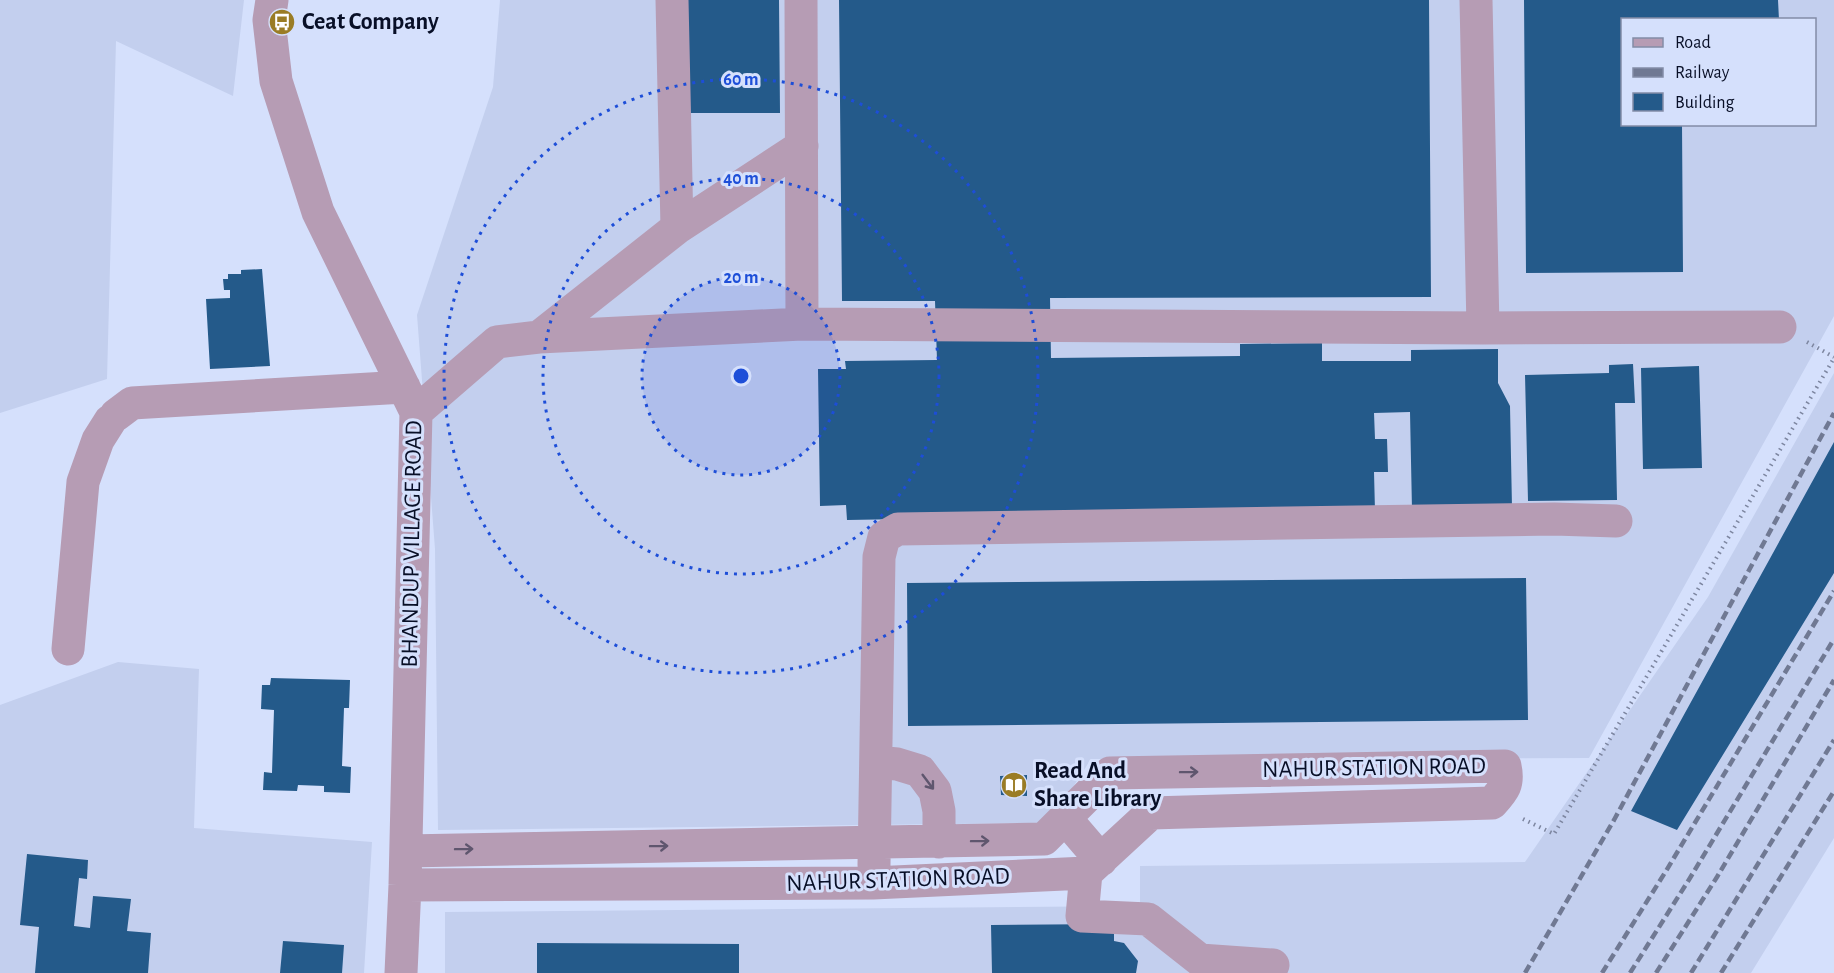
<svg xmlns="http://www.w3.org/2000/svg" width="1834" height="973" font-family="'Alegreya Sans',sans-serif">
  <rect width="100%" height="100%" fill="#d5e0fc"/>
  <!-- built -->
  <path fill="#c3cfee" fill-rule="evenodd" d="M0,0H244L233,96L116,41L107,379L0,413Z
    M500,0H1834V316L1589,758L1091,759L1050,823L438,830L435,549L417,315L493,87ZM1622,20H1814V124H1622Z
    M1834,373V838L1751,973H445V912L1140,906V866L1525,862L1708,597Z
    M118,662L199,669L194,828L372,842L364,973H0V705Z"/>
  <!-- building -->
  <path fill="#245a8a" d="M680,0H779L780,113H681Z
    M839,0H1429L1431,297L1050,298L1051,358L1240,356V344L1322,343V361H1411V350L1498,349V383L1510,406L1512,508L1412,510L1410,412L1374,413L1375,439H1387L1388,472H1374L1375,511L847,520L846,505L820,506L818,369H846L845,361L937,360L935,301H842Z
    M1524,0H1778L1779,20H1622V124H1682L1683,272L1526,273Z
    M262,269L270,366L210,369L206,299L230,298V290H224L223,279H228V274H241V270Z
    M1633,364L1635,403H1615L1617,500L1528,501L1525,375L1609,373V365Z
    M1699,366L1702,468L1643,469L1641,368Z
    M1834,442V573L1677,830L1631,811Z
    M1526,578L1528,720L908,726L907,583Z
    M271,678L350,680L349,708H344L342,766L351,767L350,793L324,792V786L298,785L297,791L263,790L264,772L272,773L274,710L261,709L262,685H270Z
    M1027,775V796L1001,795L1000,776Z
    M27,854L88,860L87,879L79,878L74,926L90,928L93,896L131,899L127,931L151,933L148,973H35L39,927L20,925Z
    M1114,924V941L1124,943L1138,961L1136,973H992L991,925Z
    M283,941L344,945L342,973H280Z
    M537,943L739,944V973H537Z"/>
  <g fill="none" stroke-linecap="round" stroke-linejoin="round">
    <!-- path -->
    <path stroke="#7d86a0" stroke-width="4" stroke-dasharray="1.5 4.5" stroke-linecap="butt" d="M1807,342L1834,357
      M1523,819L1554,834L1834,358"/>
    <!-- minor -->
    <path stroke="#b69cb4" stroke-width="33" d="M272,0L269,20L276,81L318,212L416,412L405,885L401,973
      M672,0L677,228
      M801,0L802,324
      M1476,0L1483,328
      M539,337L677,228L802,146
      M416,412L497,342L539,337L802,324L1483,328L1780,327
      M116,415L132,403L404,387
      M68,649L83,482L98,440L110,421
      M876,762L897,764L920,771L935,791L939,811V842
      M1065,818L1101,860
      M874,865L879,557L884,537L898,529L1554,519L1616,521
      M1086,873L1082,916L1148,919L1200,960L1273,965
      M405,885L873,883L1086,873L1151,813L1492,803C1504,790 1509,784 1505,766L1110,773L1044,839L406,851"/>
    <!-- rail -->
    <path stroke="#707993" stroke-width="4.5" stroke-dasharray="9 4.5" stroke-linecap="butt" d="M1525,973L1614,820L1834,413
      M1602,973L1666,871L1834,591
      M1630,973L1690,878L1834,639
      M1656,973L1717,877L1834,680
      M1691,973L1834,740
      M1721,973L1834,791"/>
  </g>
  <!-- one-way arrows -->
  <defs><path id="oneway-shaft" d="M-6 0H5M1.5-3L5.5 0L1.5 3" fill="none" stroke-width="1.6" stroke-linecap="round" stroke-linejoin="round" transform="scale(1.5)"/></defs>
  <g stroke="#5f566e">
    <use href="#oneway-shaft" transform="translate(1189 772) rotate(-1)"/>
    <use href="#oneway-shaft" transform="translate(928 782) rotate(53)"/>
    <use href="#oneway-shaft" transform="translate(980 841) rotate(-1)"/>
    <use href="#oneway-shaft" transform="translate(659 846) rotate(-1)"/>
    <use href="#oneway-shaft" transform="translate(464 849) rotate(-1)"/>
  </g>
  <!-- distance rings -->
  <circle cx="741" cy="376" r="99" fill="#1d4ed8" fill-opacity=".12"/>
  <g fill="none" stroke="#1d4ed8" stroke-width="3" stroke-dasharray="3 6">
    <circle cx="741" cy="376" r="99"/>
    <circle cx="741" cy="376" r="198"/>
    <circle cx="741" cy="376" r="297"/>
  </g>
  <!-- icons -->
  <defs>
    <symbol id="bus-disc" viewBox="-11 -11 22 22"><circle r="9.5" fill="#9a7c25" stroke="#d5e0fc"/><path d="M-5-6H5V4H4V6H2V4H-2V6H-4V4H-5ZM-3.5-4V0h7V-4ZM-3.5 1.2v1.5H-2V1.2ZM2 1.2v1.5H3.5V1.2Z" fill="#fff"/></symbol>
    <symbol id="library-disc" viewBox="-11 -11 22 22"><circle r="9.5" fill="#9a7c25" stroke="#d5e0fc"/><path d="M-6-4Q-3-5.5-.7-3.5V5Q-3 3-6 4ZM6-4Q3-5.5 .7-3.5V5Q3 3 6 4Z" fill="#fff"/></symbol>
  </defs>
  <g fill-rule="evenodd">
    <use href="#bus-disc" x="267" y="7" width="30" height="30"/>
    <use href="#library-disc" x="999" y="770" width="30" height="30"/>
  </g>
  <g text-anchor="middle" dominant-baseline="central" stroke-width="6" stroke-linejoin="round" paint-order="stroke">
    <!-- poi labels -->
    <g font-size="24" font-weight="bold" fill="#080f27" stroke="#d5e0fc" text-anchor="start">
      <text x="302" y="22">Ceat Company</text>
      <text x="1034" y="771">Read And<tspan x="1034" dy="28">Share Library</tspan></text>
    </g>
    <!-- street labels -->
    <g font-size="24" fill="#080f27" stroke="#d5e0fc">
      <text transform="translate(412 544) rotate(-89)">BHANDUP VILLAGE ROAD</text>
      <text transform="translate(1374 768) rotate(-1)">NAHUR STATION ROAD</text>
      <text transform="translate(898 880) rotate(-2)">NAHUR STATION ROAD</text>
    </g>
  </g>
  <circle cx="741" cy="376" r="9" fill="#1d4ed8" stroke="#d5e0fc" stroke-width="3"/>
  <g font-size="18" text-anchor="middle" font-weight="bold" fill="#1d4ed8" stroke="#d5e0fc" stroke-width="6" stroke-linejoin="round" paint-order="stroke">
    <text x="741" y="85">60 m</text>
    <text x="741" y="184">40 m</text>
    <text x="741" y="283">20 m</text>
  </g>
  <!-- legend -->
  <rect x="1621" y="18" width="195" height="108" fill="#d5e0fc" stroke="#838ca7" stroke-width="1.5"/>
  <rect x="1633" y="38" width="30" height="9" fill="#b69cb4" stroke="#838ca7" stroke-width="1.5"/>
  <text x="1675" y="48" font-size="18" fill="#080f27">Road</text>
  <rect x="1633" y="68" width="30" height="9" fill="#707993" stroke="#838ca7" stroke-width="1.5"/>
  <text x="1675" y="78" font-size="18" fill="#080f27">Railway</text>
  <rect x="1633" y="93" width="30" height="18" fill="#245a8a" stroke="#838ca7" stroke-width="1.5"/>
  <text x="1675" y="108" font-size="18" fill="#080f27">Building</text>
</svg>
